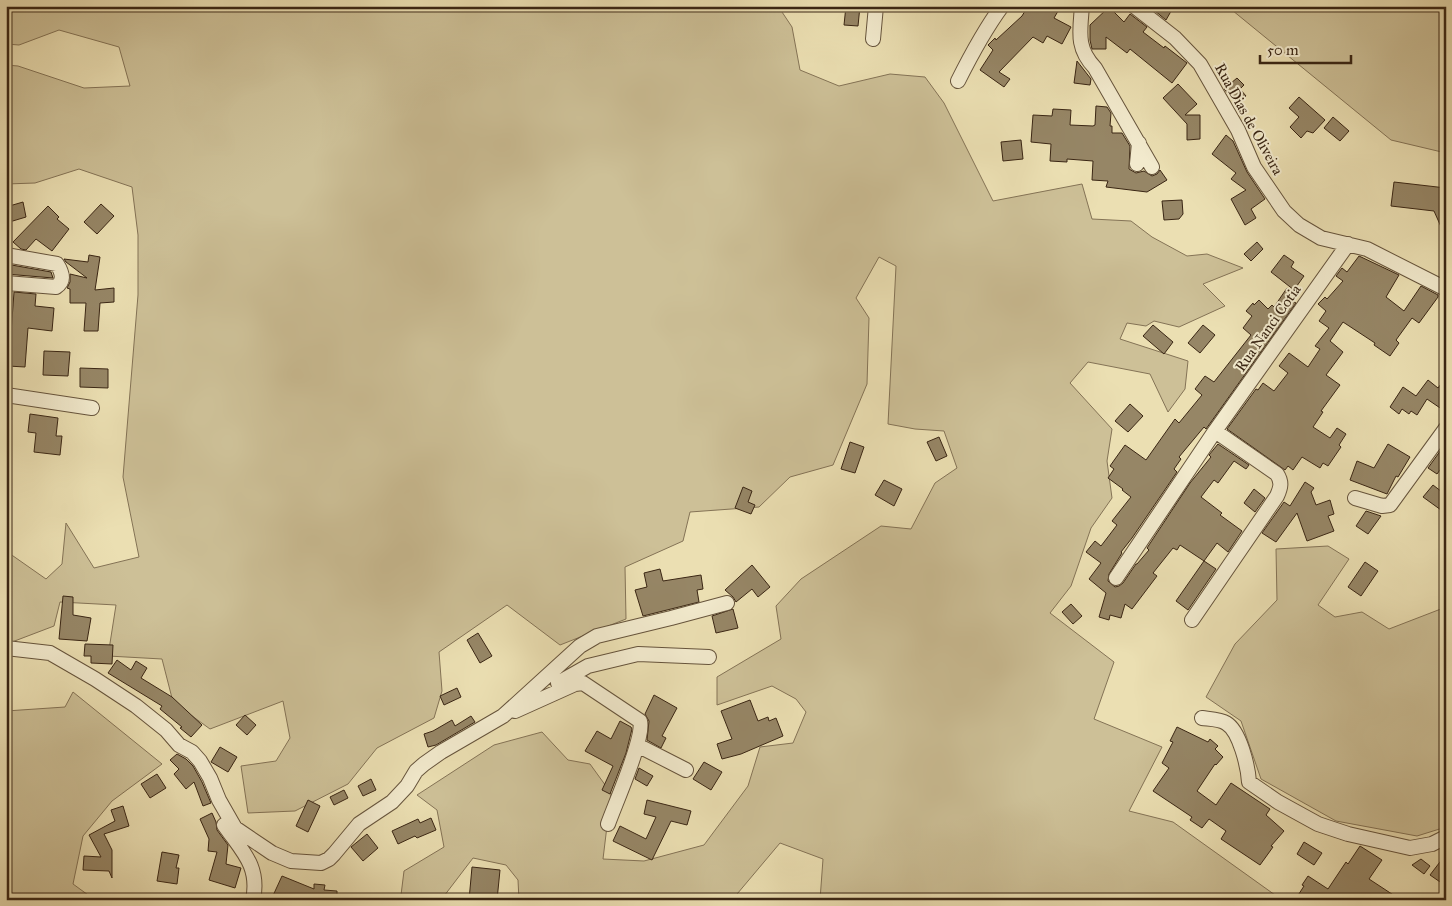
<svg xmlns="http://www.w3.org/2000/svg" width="1452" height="906" font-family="'IM FELL Great Primer',serif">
  <rect width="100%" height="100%" fill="#ebdfb2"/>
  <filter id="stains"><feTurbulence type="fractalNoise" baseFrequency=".004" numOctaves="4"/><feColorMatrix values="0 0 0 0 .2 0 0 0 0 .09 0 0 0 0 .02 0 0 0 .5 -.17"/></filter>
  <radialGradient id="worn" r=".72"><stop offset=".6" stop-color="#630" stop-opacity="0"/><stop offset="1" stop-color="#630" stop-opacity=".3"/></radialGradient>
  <!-- green -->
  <path fill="#cdc097" stroke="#847356" d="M6,6H778L792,27L800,70L839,86L890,74L925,77L944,103L993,201L1082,184L1092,219L1131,221L1152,237L1187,256L1207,254L1243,268L1203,284L1225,306L1179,327L1154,321L1146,326L1127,323L1120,339L1188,361L1185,389L1168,412L1150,374L1088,362L1070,383L1112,429L1107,461L1112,498L1091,528L1071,586L1050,613L1114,662L1094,719L1162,747L1129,811L1173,822L1282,900H820L823,859L780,843L732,900H519L518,880L506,865L473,858L441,900H403L401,895L404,871L444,847L437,810L417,795L494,745L542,732L568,760L590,764L611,793L603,859L644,861L704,845L748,786L760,747L793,743L806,712L796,699L772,686L717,705V677L781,639L776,606L801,579L881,526L911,529L935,483L957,468L944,431L915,429L888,424L896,266L879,257L856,298L869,318L867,384L833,465L790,477L759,507L690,512L683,541L625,567L626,619L560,645L507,605L439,652L442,691L434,718L377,748L348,784L295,811L248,813L241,766L276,761L290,738L283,701L210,729L173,702L162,659L108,656L116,605L60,602L54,626L12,642L6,641V551L46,579L62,564L66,523L94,568L139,557L123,477L138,295V235L132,187L79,169L35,183L6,184V65L18,66L84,88L130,86L119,47L59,30L19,45L6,44Z
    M1227,6H1446V153L1391,140Z
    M1328,546L1349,559L1318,605L1335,617L1362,612L1389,629L1446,607V811L1443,813L1446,827L1417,836L1336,821L1261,779L1241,721L1206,697L1235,644L1277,600L1276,549Z
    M73,692L162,764L112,801L83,836L73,884L95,900H6V711L65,707Z"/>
  <!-- building -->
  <path fill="#968666" stroke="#3a2614" d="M846,6H860L858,26L844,25Z
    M1028,6H1061L1054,18L1071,27L1062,44L1047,36L1043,43L1033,37L999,72L1010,79L1004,87L980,70L993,50L988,45L995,38L996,40L1022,16Z
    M1149,6H1174L1166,20Z
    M1109,7L1124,22L1130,14L1147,27L1143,32L1164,48L1165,46L1187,63L1172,83L1130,49L1127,53L1106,37V49H1092L1090,40V25Z
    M1077,61L1091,79L1090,85L1074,83Z
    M1237,78L1244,85L1240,89L1246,96L1237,104L1224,89Z
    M1178,84L1197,104L1185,115H1200V139L1187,140V124L1163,98Z
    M1299,97L1325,120L1313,133L1307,131L1301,138L1290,127L1299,117L1289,108Z
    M1096,106L1107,107L1111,113L1110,126H1112V133H1122L1130,146L1129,169L1136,173L1144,171L1152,176L1157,174L1160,170L1167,180L1147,192L1106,187L1108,181L1092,180L1093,161L1067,159V162L1050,161L1051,144L1031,142L1033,115L1052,116L1053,109L1071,110L1070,125L1093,126L1095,125Z
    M1333,117L1349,131L1340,141L1324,128Z
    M1226,135L1233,141L1247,172L1265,199L1251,209L1256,218L1245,225L1231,199L1246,190L1231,179L1236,173L1212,154Z
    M1021,140L1023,159L1003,161L1001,142Z
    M1394,182L1446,188V238L1434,211L1391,206Z
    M1182,200L1183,214L1179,219L1164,220L1162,201Z
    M23,202L26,217L6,223V207Z
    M101,204L114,216L97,234L84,222Z
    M48,206L59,217L57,219L69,229L52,251L36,239L26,250L21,249L13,242Z
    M1257,242L1263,249L1251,261L1244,254Z
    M89,255L100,257L95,290L114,288V302L100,303L98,331H84L86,303H70V289L67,288L70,282V274L87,278L66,262L64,259L88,262Z
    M1284,255L1294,262L1291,267L1304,276L1294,290L1271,272Z
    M1359,256L1399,275L1386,297L1404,311L1421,286L1438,295V297L1419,323L1412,318L1396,340L1399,343L1390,356L1374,345L1375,343L1343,322L1330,341L1343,352L1326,375L1340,385L1321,411L1323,412L1313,427L1330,438L1337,428L1346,434L1339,445L1341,447L1328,466L1323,463L1320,468L1302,457L1293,470L1288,466L1285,470L1227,429L1256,389L1258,390L1263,383L1274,391L1288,373L1279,366L1289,353L1308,367L1320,349L1315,346L1329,328L1319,321L1326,311L1318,304L1325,297L1327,299L1343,281L1336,276L1342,268L1347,272Z
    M6,264L51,272L53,278L6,274Z
    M1287,288L1295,294L1291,300L1296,303L1206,429L1204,427L1179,457L1181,459L1174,469L1177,472L1132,538L1121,552L1122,553L1109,574L1108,581L1115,587L1119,586L1123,583L1136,564H1137L1149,550L1147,548L1190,483L1211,457L1209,455L1218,444L1249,465L1246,469L1234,461L1218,483L1214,480L1201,497L1222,513L1220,515L1242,531L1228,552L1217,543L1204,561L1180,545L1177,550L1173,548L1153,573L1157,576L1132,609L1125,604L1121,618L1110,615L1109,620L1099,617L1106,593L1089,579L1101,563L1086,552L1095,541L1101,546L1117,525L1112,521L1131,497L1122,490L1123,489L1108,478L1114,469L1110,466L1125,445L1146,460L1175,419L1179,423L1202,395L1195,389L1205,376L1214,382L1251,335L1243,328L1252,316L1246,311L1253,303L1254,305L1259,300L1268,309L1272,305L1274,307Z
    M14,292L36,294L35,306L54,308L52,331L28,328L25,367L8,366L9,356L6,355V333H11Z
    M1153,325L1173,342L1164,354L1143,336Z
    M1203,325L1215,335L1200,353L1188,343Z
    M44,351L70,352L68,376L43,375Z
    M80,368L108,369V388L80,387Z
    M1446,377V412L1427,399L1417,415L1411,411L1409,414L1402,409L1399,414L1390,407L1403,387L1416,396L1428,380L1438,388Z
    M1130,404L1143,416L1128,432L1115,421Z
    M30,414L58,418L56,436H62L60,455L34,452L36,433L28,432Z
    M939,437L947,456L936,461L927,442Z
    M850,442L864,447L855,473L841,469Z
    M1446,443V462L1437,474L1428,468Z
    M1388,444L1410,457L1398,477L1396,476L1387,494L1350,480L1357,461L1374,468Z
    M884,480L902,489L894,506L875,495Z
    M1305,482L1314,488L1311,492L1316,505L1330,500L1334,514L1328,516L1334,531L1307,541L1297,513L1276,542L1262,533L1284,502L1290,506Z
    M1433,485L1446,495V504L1441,510L1423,497Z
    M743,487L752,491L748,502L755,505L751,514L735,508Z
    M1254,489L1265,498L1255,512L1244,503Z
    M1366,511L1381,516L1368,534L1356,526Z
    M1204,561L1216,569L1188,610L1176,601Z
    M1365,562L1378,571L1361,596L1348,587Z
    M752,565L770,587L758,597L752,589L736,602L733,597L725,590Z
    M660,569L663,581L701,575L703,589L697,590L699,602L643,616L635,590L647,587L644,573Z
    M63,596L73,597V615L91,618L87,641L59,639Z
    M1071,604L1082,616L1073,624L1062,612Z
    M733,609L738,628L716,633L712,616Z
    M478,633L492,656L480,663L467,640Z
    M85,644L113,645L112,664L91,663V656H84Z
    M117,660L131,670L136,661L147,668L141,678L172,697L202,725L191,737L180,728L182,727L160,709L162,706L108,673Z
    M457,688L461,697L444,705L440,696Z
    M654,695L677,708L662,736L666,738L661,748L647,740L649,721L645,714Z
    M750,700L758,721L768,717L769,721L776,718L783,736L741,754L722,759L717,744L732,739L721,711Z
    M245,715L256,725L247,735L236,725Z
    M471,716L475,722L436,745L428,747L424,734L433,731L452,720L455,726Z
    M620,721L631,727L632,729L626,753L610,794L602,790L613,766L585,751L597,731L611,739Z
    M1177,727L1208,742L1210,739L1218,746L1215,749L1223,757L1216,765L1215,764L1197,791L1216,805L1231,783L1270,809L1266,815L1284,831L1271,846L1273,847L1260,865L1221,839L1226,831L1209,819L1202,828L1190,820L1192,817L1153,791L1169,768L1162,763L1173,742L1170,741Z
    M220,747L237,757L228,772L211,762Z
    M177,754L186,759L193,766L202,782L211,803L203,806L194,782L186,789L174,774L179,769L170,760Z
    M704,762L722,772L711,790L693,779Z
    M639,768L653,776L647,786L635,779Z
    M157,774L166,788L150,798L141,784Z
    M371,779L376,790L363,796L358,786Z
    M344,790L348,798L334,805L330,797Z
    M308,800L320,806L308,832L296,826Z
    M647,800L691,811L687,825L671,821L652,860L613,841L620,826L646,839L656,817L644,814Z
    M123,806L129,826L104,834L112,850V878L109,871L83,870L84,856L101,857L89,835L115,821L111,810Z
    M212,813L216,822L217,830L228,845L226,864L241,868L235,888L209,880L217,852L208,851L209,839L200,819Z
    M431,818L436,830L417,838L415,836L398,844L392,831L418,819L420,823Z
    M367,834L378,848L363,861L351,847Z
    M1304,842L1322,853L1314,865L1297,854Z
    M1360,846L1382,860L1369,879L1401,900H1295L1304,886L1302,885L1308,876L1328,889L1346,862L1348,864Z
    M162,852L179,855L176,868H179L177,884L157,881Z
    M1446,854V886L1430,875Z
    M1421,859L1430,866L1424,874L1412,865Z
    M472,867L500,870L497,900H469Z
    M282,876L314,889V884L325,885L324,890L337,891V899L339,900H271Z"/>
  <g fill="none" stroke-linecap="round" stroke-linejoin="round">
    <defs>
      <path id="minor" d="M1082,6C1080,32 1076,48 1095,68L1152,167
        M1134,6L1175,38L1200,64L1238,130L1254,167L1284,211L1299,225L1321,238L1367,249L1446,289
        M873,39L876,6
        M958,81C971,55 985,29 1002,6
        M1137,164L1139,143
        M6,255L57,264C62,272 65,281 56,287L6,283
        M6,395L92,408
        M1355,498L1382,506L1390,505L1446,428
        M1116,578L1215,431L1348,244
        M1192,620L1277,496C1281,487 1282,482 1277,474L1215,431
        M6,648L50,653L95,679L136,706L166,730L179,745L192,752L200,761L210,778L219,800L235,828L272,853L291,861L321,863L329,859L334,854L359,824L392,802L407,786L416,771L424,764L441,752L503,716L580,646L597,636L671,618L727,603
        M558,683L588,666L638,654L709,657
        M515,711L575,684L583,683L640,721C645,737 615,804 608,824
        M1202,718C1209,719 1220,719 1226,723C1240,731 1248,767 1249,782L1278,802L1318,824L1348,834L1410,848L1432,844L1446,837
        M637,745L686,770
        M224,825C242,851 260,866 253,900"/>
    </defs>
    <!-- minor casing -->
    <use href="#minor" stroke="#66543c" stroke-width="16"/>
    <!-- minor -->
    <use href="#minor" stroke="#f2eacd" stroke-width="14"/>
  </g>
  <g text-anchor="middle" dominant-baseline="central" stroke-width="4" stroke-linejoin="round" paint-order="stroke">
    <!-- street labels -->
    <g font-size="15" fill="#3a2614" stroke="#f2eacd">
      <text transform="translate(1249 119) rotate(61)">Rua Dias de Oliveira</text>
      <text transform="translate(1268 328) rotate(-55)">Rua Nanci Cotia</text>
    </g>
  </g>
  <!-- margin -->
  <rect width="1452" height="906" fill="none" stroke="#ebdfb2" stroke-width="25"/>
  <rect x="8" y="8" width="1437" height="891" fill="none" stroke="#3a2614" stroke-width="2.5"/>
  <rect x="12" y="12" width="1427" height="881" fill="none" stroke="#3a2614"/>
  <!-- scale -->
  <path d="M1260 55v8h91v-8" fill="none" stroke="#3a2614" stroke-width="2.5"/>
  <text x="1267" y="55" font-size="15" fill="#3a2614" stroke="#f2eacd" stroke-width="4" paint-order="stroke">50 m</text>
  <rect width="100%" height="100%" filter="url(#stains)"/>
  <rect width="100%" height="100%" fill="url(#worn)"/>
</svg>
